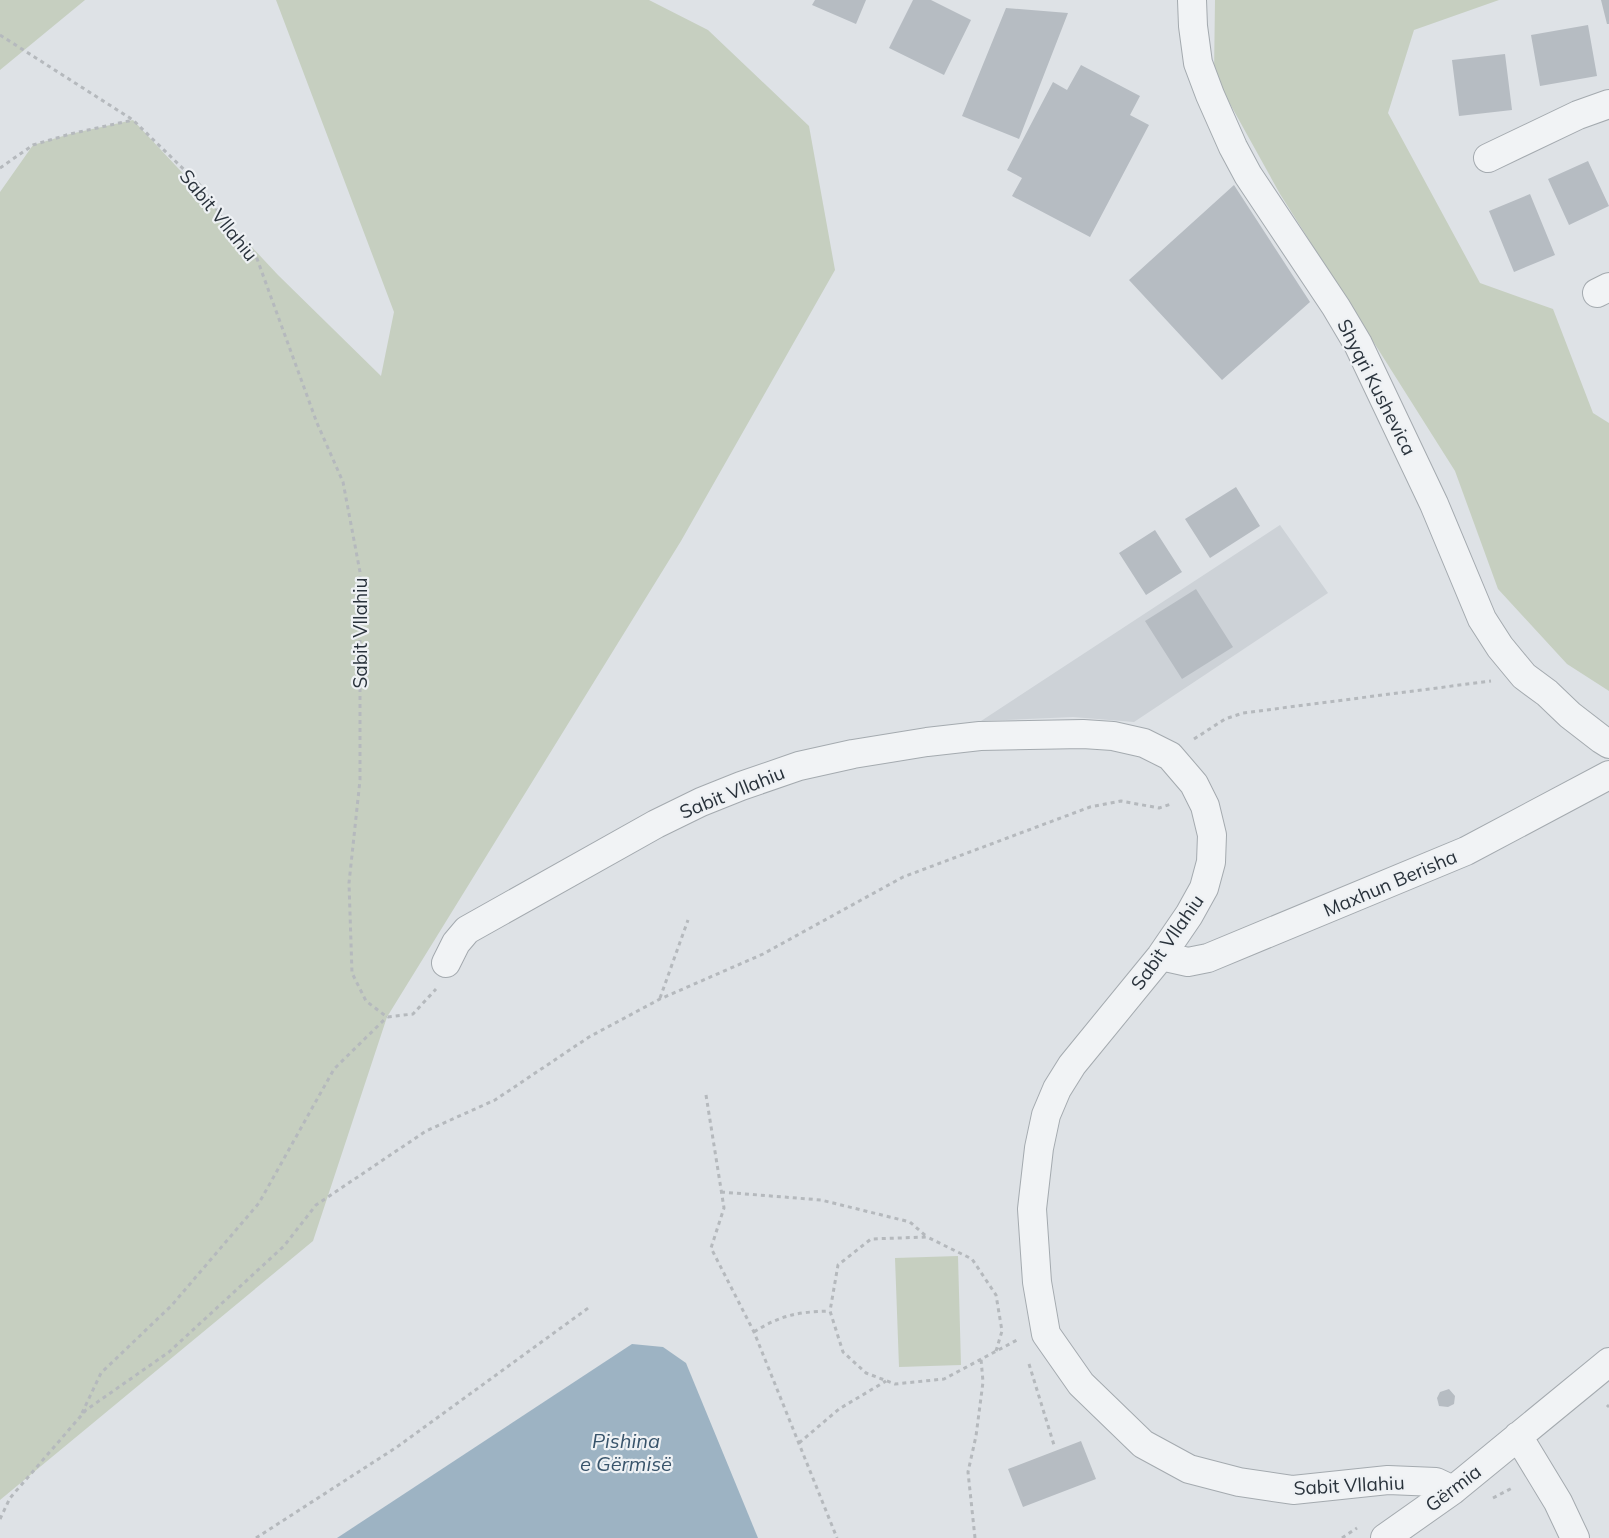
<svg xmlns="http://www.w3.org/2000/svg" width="1609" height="1538" font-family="Mulish,sans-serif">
  <rect width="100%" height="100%" fill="#dee2e6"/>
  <!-- built -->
  <path fill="#cdd2d7" d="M1280,525L1328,593L1134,722L1073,717L981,721Z"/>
  <!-- green -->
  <path fill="#c6cfc0" d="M0,0H85L0,70Z
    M276,0H649L708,30L809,126L835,270L681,541L387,1017L313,1241L0,1500V192L33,145L70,134L133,120L278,275L381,376L394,312Z
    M1215,0H1499L1414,30L1388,113L1480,283L1553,309L1593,413L1609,423V691L1567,664L1498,589L1455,471L1280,194L1214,75Z
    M958,1256L961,1365L899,1367L895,1258Z"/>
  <!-- water -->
  <path fill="#9db3c3" d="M632,1344L663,1347L686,1363L758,1538H337Z"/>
  <!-- building -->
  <path fill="#b6bcc2" d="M815,0H866L856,24L812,5Z
    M913,0H931L971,20L944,75L889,48Z
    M1601,0H1609V24H1607Z
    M1006,8L1068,13L1019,139L962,116Z
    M1588,25L1597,76L1540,86L1531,35Z
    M1505,54L1512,110L1459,116L1452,60Z
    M1081,65L1140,96L1130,115L1149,125L1090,237L1012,196L1022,178L1007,170L1053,82L1067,90Z
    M1588,161L1609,206L1569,225L1548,179Z
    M1234,185L1310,302L1222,380L1129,280Z
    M1530,194L1555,255L1514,272L1489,211Z
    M1236,487L1260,526L1210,558L1185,519Z
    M1155,530L1182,572L1146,595L1119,553Z
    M1196,589L1233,647L1182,679L1145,621Z
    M1449,1389L1455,1396L1454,1404L1448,1407L1439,1406L1437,1398L1440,1392Z
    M1081,1441L1096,1479L1023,1507L1008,1469Z"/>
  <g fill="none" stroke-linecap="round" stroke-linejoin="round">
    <defs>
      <path id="minor" d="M1192,0L1193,26L1198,63L1210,95L1233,147L1248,175L1336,307L1358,344L1434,504L1482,619L1500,647L1524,676L1547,693L1570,715L1601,739L1609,744
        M1488,158L1578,115L1609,104
        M1597,293L1609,287
        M1161,956L1188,962L1208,958L1466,851L1609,775
        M446,963L456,943L467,930L656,824L701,802L741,786L799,766L853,754L927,742L980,736L1083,734L1113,736L1144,743L1170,756L1194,784L1205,806L1212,835L1211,862L1204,888L1189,915L1161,956L1072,1065L1057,1089L1046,1115L1039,1148L1032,1209L1037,1282L1046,1334L1081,1384L1143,1444L1189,1469L1239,1482L1293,1490L1388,1480L1436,1482L1453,1490
        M1518,1436L1558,1502L1575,1538
        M1385,1538L1453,1490L1609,1362"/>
    </defs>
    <!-- minor casing -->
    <use href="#minor" stroke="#a4aaaf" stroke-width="30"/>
    <!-- path -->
    <path stroke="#b5b9bd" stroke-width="3" stroke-dasharray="4 4" stroke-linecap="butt" d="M0,35L133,120L202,187L228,227L256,256L317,423L343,482L360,572V780L349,883L352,973L366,1001L387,1017L413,1014L436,989
      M0,168L33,145L70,134L133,120
      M1194,739L1225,719L1243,713L1491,681
      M660,998L688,920
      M706,1095L724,1208L711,1248L754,1332L837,1538
      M721,1192L821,1200L910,1222L927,1237
      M754,1332C781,1315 797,1312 830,1311
      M996,1351L1002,1331L996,1295L972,1259L927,1237L871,1239L838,1265L830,1311L843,1352L866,1373L895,1384L944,1379L1017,1340
      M1029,1364L1054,1445
      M1607,1407L1609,1405
      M82,1413L101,1373L172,1305L259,1203L334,1069L387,1017
      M799,1443L839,1409L886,1381
      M1493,1498L1514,1487
      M0,1519L10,1498L86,1410L169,1352L284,1246L316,1205L426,1131L495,1100L589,1037L660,999L763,954L903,877L1090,807L1121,801L1159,808L1171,804
      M256,1538L397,1447L591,1306
      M975,1538L968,1472L976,1436L983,1382L981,1359
      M1342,1538L1357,1528"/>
    <!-- minor -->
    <use href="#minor" stroke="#f1f3f5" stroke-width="28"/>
  </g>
  <g text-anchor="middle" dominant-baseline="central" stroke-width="4.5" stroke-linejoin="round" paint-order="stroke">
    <!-- street labels -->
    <g font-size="19" fill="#29323b" stroke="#eef1f4">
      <text transform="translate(219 215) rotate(51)">Sabit Vllahiu</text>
      <text transform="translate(1377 387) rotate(63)">Shyqri Kushevica</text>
      <text transform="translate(360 633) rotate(-90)">Sabit Vllahiu</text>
      <text transform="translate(732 792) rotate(-22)">Sabit Vllahiu</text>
      <text transform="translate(1390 883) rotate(-23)">Maxhun Berisha</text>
      <text transform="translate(1167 942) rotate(-55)">Sabit Vllahiu</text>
      <text transform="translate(1349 1485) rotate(-3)">Sabit Vllahiu</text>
      <text transform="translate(1453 1488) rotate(-37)">Gërmia</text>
    </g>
    <!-- water labels -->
    <g font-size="20" font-style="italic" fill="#38546b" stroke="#eef1f4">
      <text x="626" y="1440">Pishina<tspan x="626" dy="23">e Gërmisë</tspan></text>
    </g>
  </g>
</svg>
